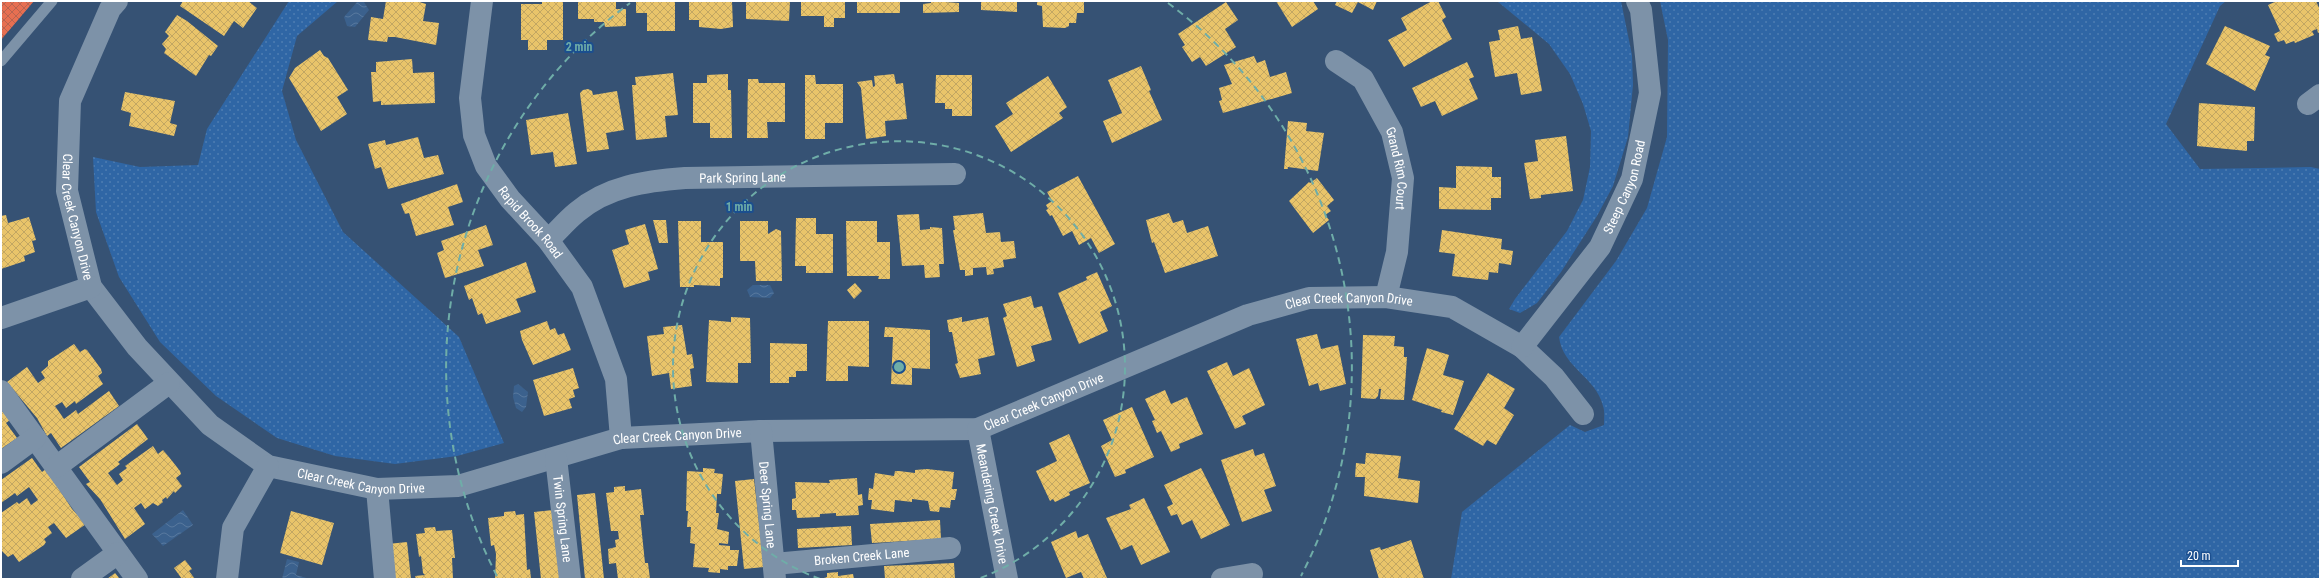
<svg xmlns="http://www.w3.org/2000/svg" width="2321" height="580" font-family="'Roboto Condensed',sans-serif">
  <defs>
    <pattern id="grass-dots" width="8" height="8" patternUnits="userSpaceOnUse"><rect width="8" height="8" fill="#2f66a5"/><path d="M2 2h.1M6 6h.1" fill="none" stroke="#4e7db2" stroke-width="1.8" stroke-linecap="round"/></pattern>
    <pattern id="water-waves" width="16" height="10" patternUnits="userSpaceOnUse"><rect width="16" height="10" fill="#3b618d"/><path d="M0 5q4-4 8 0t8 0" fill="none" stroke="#58799e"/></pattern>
    <pattern id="homes-cross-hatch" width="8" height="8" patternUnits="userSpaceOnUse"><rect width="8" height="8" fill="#e9c46a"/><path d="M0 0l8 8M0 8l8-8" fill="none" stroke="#c2a662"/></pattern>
    <pattern id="shops-cross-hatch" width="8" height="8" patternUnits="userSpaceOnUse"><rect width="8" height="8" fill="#e76f51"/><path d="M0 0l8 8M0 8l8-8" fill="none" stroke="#b86450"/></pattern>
  </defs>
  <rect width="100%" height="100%" fill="#365274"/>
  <!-- grass -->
  <path fill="url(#grass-dots)" d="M289,1H338L297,36L282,91L296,140L343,232L459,337L504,443L457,456L395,464L335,456L277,438L216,396L160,342L119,277L96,212L93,157L140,167L198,165L207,129Z
    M1497,1H1621L1632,55L1633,85L1628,137L1613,186L1597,216L1561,272L1537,303L1520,313L1509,309L1515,299L1567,231L1583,200L1590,167L1591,131L1583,104L1570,74L1549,44Z
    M1660,1H2226L2220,6L2166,124L2200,169L2311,167L2320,169V579H1451L1462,512L1570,425L1585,432L1604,425C1604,419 1605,411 1603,406C1596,377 1563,368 1559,337L1616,261L1647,208L1667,137L1668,40Z"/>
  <!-- water -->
  <path fill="url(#water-waves)" d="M358,1L364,2L369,10L355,27L347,26L344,17Z
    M753,285H770L774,293L770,298L750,297L747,290Z
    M518,384L528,392L526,407L522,412L516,408L513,397L514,386Z
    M183,510L193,525L163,546L152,534Z
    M287,559L299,562L296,575L310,579H282Z"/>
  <!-- homes -->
  <path fill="url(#homes-cross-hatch)" d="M183,1H248L257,8L243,28L234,21L224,36L180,6Z
    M386,1H416L426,4L423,21L439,23L436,45L395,37H388L387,42L368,40L371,17L383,19Z
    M542,1H563V40H547V50H528V40H521V4H542Z
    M578,1H616V9H626V26L605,27L604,22H594V19H578Z
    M636,1H675V31H647V13H636Z
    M689,1H732L733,27L721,29L699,27V20H689Z
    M746,1H790L789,21L746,19Z
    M801,1H845V18H834V27H824V16H801Z
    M857,1H900V13H857Z
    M931,1L959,3V12L923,13V4L931,3Z
    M981,1H1017V12L981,10Z
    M1037,1H1084V13H1077L1076,23H1069V26L1065,28L1043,27L1042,6L1037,5Z
    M1276,1H1313L1318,9L1292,27Z
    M1337,1H1377L1373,10L1358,2L1352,13L1335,5Z
    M1432,1H1438L1446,17L1442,20L1452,39L1404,67L1388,40L1407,30L1401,18Z
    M2277,1H2316L2320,10V32L2318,33L2317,29L2312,31L2314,35L2295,43L2294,41L2286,44L2284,40L2278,42L2274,34L2280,31L2268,5Z
    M1226,2L1238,20L1225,29L1236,47L1206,66L1200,57L1192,62L1182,47L1185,45L1178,34Z
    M177,15L187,21L218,46L211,56L209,55L196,76L164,53L166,49L162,44L169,36L165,32Z
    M1518,26L1521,39L1532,37L1542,91L1521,95L1517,73L1495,77L1489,42L1500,40L1498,30Z
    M2225,26L2270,46L2265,55L2270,57L2255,91L2206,64Z
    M320,50L324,56L328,58L348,90L337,97L347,114L321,131L289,78L295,68Z
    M1254,56L1257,63L1265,60L1270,77L1286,72L1292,93L1223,113L1219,101L1222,100L1219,88L1232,84L1224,65Z
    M412,59L413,73L434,72L435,103L381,105V101L373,102L371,72H376V62Z
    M1467,62L1474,77L1469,79L1478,99L1442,116L1435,101L1421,107L1412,88Z
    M1141,66L1151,90L1149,91L1162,120L1112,143L1103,121L1122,113L1108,80Z
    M673,73L678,115L665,116L667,137L636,140L632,85H636L635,77Z
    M728,74V90H731L732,138H710V123H693V83H707V75Z
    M894,74L896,84L903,83L907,119L885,121L886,136L866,139L861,88L857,82L872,80L873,87L875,86L874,76Z
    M805,75H815L816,84H843V123H825V139H805Z
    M936,75H972V116H952V109H945V103H935Z
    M1048,76L1067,107L1059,113L1063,118L1011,152L995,126L1013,114L1006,103Z
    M748,79H758L759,83H785V122H767L768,138H747Z
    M588,89L592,91L593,95L617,91L624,130L606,133L609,149L587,152L580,93L583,90Z
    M125,92L175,101L170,123L177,125L174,136L129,126L131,113L121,110Z
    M2199,103L2255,107L2254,141H2247V151L2197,146Z
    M568,113L577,164L555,167L553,152L531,155L526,120Z
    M1288,121L1307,123L1306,131L1324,133L1318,171L1288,167V169H1284Z
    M1566,136L1573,191L1541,195V198L1530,199L1524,163L1538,161L1535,140Z
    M418,137L424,158L438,155L444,174L388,189L381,167L375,169L368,144L385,140L386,145Z
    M1456,166L1492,167V177H1501V198H1491V210L1439,209V187L1456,188Z
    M1078,176L1115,244L1099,253L1091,238L1079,245L1072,231L1063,236L1052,215L1050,216L1046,210L1048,209L1046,205L1052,201L1047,192Z
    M1317,178L1334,200L1327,206L1331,211L1325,215L1329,220L1313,233L1289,201L1309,182L1310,183Z
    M457,184L463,202L448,207L454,225L416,236L409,213L405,214L401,204Z
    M983,213L986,233L1000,232L1001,242L1014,241L1016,258L1003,260L1004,267L993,269L994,274L987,275L986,267L973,268V275L965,276V270H960L953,230H955L953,216Z
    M1169,213L1173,223L1183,220L1187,233L1208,226L1218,256L1165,273L1154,242L1152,243L1146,220Z
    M919,214L920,230L930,229V227L942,228L944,264H939L940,277L925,278L924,265L902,266L897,215Z
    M6,215L8,223L29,217L36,240L32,241L35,252L24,256L25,261L1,269V216Z
    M796,218H816V234H833V273H806V266H795Z
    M653,220H666L668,243H659Z
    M678,221H701V242H723V278H720V286L694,285V287H680Z
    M740,221H768V234L776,229L781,231L782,281H756L755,261H740Z
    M846,221H877V242H890V279H878L879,276H847Z
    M645,224L658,269L648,272L650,280L624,288L612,250L629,244L625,230Z
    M486,225L493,245L478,250L484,266L445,278L437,253L444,250L441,241Z
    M1442,230L1502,239L1501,249L1513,251L1511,265L1499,263L1498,273L1489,272L1488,280L1452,276L1455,254L1439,252Z
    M526,262L536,292L516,299L521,312L486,324L482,313L478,315L472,298L469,300L464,286Z
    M1097,272L1112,306L1100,312L1108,331L1079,344L1058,293L1087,280L1086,277Z
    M855,283L862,291L854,299L847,290Z
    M1031,296L1034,308L1042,306L1052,340L1031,346L1035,361L1017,367L1003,318L1007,316L1003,304Z
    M731,317L750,318L751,363H738V383L706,382L709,320L731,322Z
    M962,317V322L988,317L995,355L978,359L981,374L960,378L955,364L958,363L952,332H949L947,320Z
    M547,321L550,330L555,328L558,335L564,333L571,350L533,365L522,340L520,331Z
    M828,321H869V367L848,366V381H826Z
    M682,325L687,355L692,354L694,368L690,369L692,386L671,389L669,373L652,376L647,336L664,334L663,327Z
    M885,327L930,330V369L912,368V385L891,384L893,337H884Z
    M1317,334L1321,349L1338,345L1346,384L1320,391L1318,383L1309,386L1296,339Z
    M1363,335L1395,336L1394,346L1404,347V357H1407L1404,400L1380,399L1381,389H1379L1378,396L1375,399L1361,398Z
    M770,343L807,344V371H796V377H789V383H770Z
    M74,344L80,352L85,349L87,350L101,369L102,373L98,376L103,384L76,404L75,401L66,408L62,402L55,406L64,419L76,410L78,414L109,391L119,406L61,448L51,433L47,436L37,418L7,382L27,367L38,383L45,378L41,372L48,366V361Z
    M1427,348L1449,355L1443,375L1464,381L1453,415L1441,412L1442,410L1412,400Z
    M1227,362L1233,376L1249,368L1265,405L1242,416L1246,424L1235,429L1207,371Z
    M573,368L579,388L573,390L575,397L569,399L572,408L544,416L533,380Z
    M1488,373L1515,389L1504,408L1514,415L1496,445L1487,440L1483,446L1454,429Z
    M1165,390L1171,404L1187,397L1203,434L1179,444L1180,448L1171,452L1161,431L1157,433L1152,421L1155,420L1145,399Z
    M1132,407L1154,457L1125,470L1126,473L1115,477L1101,446L1112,440L1103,420Z
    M1,410L10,420L6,423L17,438L1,449Z
    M137,424L148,439L118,462L120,464L108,473L117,485L123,480L119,474L127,468L125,466L153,446L158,454L163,450L169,457L180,471L181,474L176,478L182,486L175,493L174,491L167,499L166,497L162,500L163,502L158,506L153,503L145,509L141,503L134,508L145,524L125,539L100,499L86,484L90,482L79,467Z
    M1069,434L1090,483L1069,492L1070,495L1055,502L1053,499L1050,501L1036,471L1057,461L1049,443Z
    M1253,449L1255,456L1264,453L1276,486L1264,490L1272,511L1242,522L1221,460Z
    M1366,453L1401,456L1398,478L1420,481L1418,503L1364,496L1365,477H1355L1356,463L1365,464Z
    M32,458L42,472L46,469L72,509L86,524L66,538L54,523L48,527L52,533L44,539L46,542L44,545L19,562L13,554L8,557L2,551L1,513L17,502L19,504L27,498L31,505L38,500L29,487L17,496L15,493L1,503V480Z
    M703,468L715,469L714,473L723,474L721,494H717L716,513H719L717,529L729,532L728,544L719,543V545L730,546V550H739L737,566H728V570L720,569V573L708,572L709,568L693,567L695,544L690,543L691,527H687L688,511H686L687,471L703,472Z
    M1201,468L1230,525L1201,539L1192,520L1182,525L1177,514L1171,516L1167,507L1173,504L1164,485Z
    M927,469L954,472L952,489H957L955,500H951L950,508L940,507L939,512L930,511L928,501L912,499V502L895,500L894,512L871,509L872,500H868L869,488L873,489L875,473L894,476L895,471H899L915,473V470Z
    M857,478L858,495L862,494L863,505L858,506L859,515L836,516V513L820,514V517L797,518L796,510H792V499L796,498L795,482L830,483L829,480Z
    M754,479L764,567L744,569L735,481Z
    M625,486V491L641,489L644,515H640L645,563H648L650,579H618L616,563L609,564L608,549L616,547L615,540L619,539L618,531H611L606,493L614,492V487Z
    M595,493L604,579H585L577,495Z
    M1144,498L1170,552L1141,565L1132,545L1121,550L1106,518L1131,509L1129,505Z
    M553,510L560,579H541L534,512Z
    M291,511L334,523L322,565L280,553Z
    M515,511L516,515L524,514L527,570L530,569L531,579H495L496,554L494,545L491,546L488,518L504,516V512Z
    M940,520L941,539L872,543L870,524Z
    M851,526L852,545L798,548L797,529Z
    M435,527L436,531L452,530L455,558H452L453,579H416L415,576L425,575L423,573L421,556L419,557L416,534L425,533L424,528Z
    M1076,531L1078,538L1088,534L1107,578L1084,579L1081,572L1066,578L1051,542Z
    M1411,540L1424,579H1379L1370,550L1380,547L1381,550Z
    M407,542L411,579H391L388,544Z
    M185,560L192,569L189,571L195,579H182L174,568Z
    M954,563L955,579H885L884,566Z
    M838,572V576L853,574L854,579H821L827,577V573Z
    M115,573L120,579H107Z"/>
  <!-- shops -->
  <path fill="url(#shops-cross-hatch)" d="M1,1H34L1,40Z"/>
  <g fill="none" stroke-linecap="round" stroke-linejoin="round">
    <!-- service -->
    <path stroke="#7d92a8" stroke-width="11" d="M1,61L52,1"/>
    <!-- minor -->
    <g stroke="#7d92a8" stroke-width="22">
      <path id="s1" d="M117,1L110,9L70,101L67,191L91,287L137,347L210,425L268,466L377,489L458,486L621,438L761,431L978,429L1248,315L1309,298L1386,297L1452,307L1522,347L1554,377L1583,414"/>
      <path id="s2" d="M482,1L470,98L474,135L486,166L510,199L548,240L582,287L616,379L621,438"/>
      <path id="s3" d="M1336,61L1363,79L1392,132L1403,178L1397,252L1386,297"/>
      <path d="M2308,104L2320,95"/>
      <path id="s4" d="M548,240C558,231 566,221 577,212C608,186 646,181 685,178L955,174"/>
      <path d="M1,318L91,287"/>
      <path id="s5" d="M1522,347L1600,247L1632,179L1650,93L1641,10L1637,1"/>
      <path d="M1,391L137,579"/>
      <path id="s6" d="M978,429L1007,579"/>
      <path id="s7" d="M761,431L775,579"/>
      <path id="s8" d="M556,458L570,579"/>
      <path d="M1,463L35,438"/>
      <path d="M56,467L169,383"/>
      <path d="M377,489L385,579"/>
      <path id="s9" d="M774,564L950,548"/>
      <path d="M82,579L118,553"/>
      <path d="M227,579L233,528L268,466"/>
      <path d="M1222,579L1252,574"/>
    </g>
  </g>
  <!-- distance rings -->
  <g fill="none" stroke="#6fada8" stroke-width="2" stroke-dasharray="7 5">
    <path d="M820 579A226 226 0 1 1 978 579"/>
    <path d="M497 576A453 453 0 0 1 630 3M1168 3A453 453 0 0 1 1301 576"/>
  </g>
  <g text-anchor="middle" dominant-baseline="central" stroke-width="4" stroke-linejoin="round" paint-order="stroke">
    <!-- street labels -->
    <g font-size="13" fill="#fff" stroke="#1b4f8f">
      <text stroke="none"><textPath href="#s3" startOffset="130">Grand Rim Court</textPath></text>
      <text stroke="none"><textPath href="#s4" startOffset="213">Park Spring Lane</textPath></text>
      <text stroke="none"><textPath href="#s5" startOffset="192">Steep Canyon Road</textPath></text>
      <text stroke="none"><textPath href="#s1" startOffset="228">Clear Creek Canyon Drive</textPath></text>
      <text stroke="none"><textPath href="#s2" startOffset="240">Rapid Brook Road</textPath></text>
      <text stroke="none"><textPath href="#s1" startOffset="1669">Clear Creek Canyon Drive</textPath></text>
      <text stroke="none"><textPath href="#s1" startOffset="1344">Clear Creek Canyon Drive</textPath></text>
      <text stroke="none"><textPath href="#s1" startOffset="972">Clear Creek Canyon Drive</textPath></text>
      <text stroke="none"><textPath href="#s1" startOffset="648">Clear Creek Canyon Drive</textPath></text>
      <text stroke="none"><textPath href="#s6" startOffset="76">Meandering Creek Drive</textPath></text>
      <text stroke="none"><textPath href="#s7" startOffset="74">Deer Spring Lane</textPath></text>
      <text stroke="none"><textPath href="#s8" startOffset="61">Twin Spring Lane</textPath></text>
      <text stroke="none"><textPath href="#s9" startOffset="88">Broken Creek Lane</textPath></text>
    </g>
  </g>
  <circle cx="899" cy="367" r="6" fill="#6fada8" stroke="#1b4f8f" stroke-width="2"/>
  <g font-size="12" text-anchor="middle" font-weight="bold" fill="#6fada8" stroke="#1b4f8f" stroke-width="4" stroke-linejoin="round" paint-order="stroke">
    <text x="579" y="51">2 min</text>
    <text x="739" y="211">1 min</text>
  </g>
  <!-- border -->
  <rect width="2321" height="580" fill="none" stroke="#ffffff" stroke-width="4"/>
  <!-- scale -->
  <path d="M2181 560v6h57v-6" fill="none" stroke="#ffffff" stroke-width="2"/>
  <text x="2187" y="560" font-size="12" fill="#ffffff" stroke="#1b4f8f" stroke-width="3" paint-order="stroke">20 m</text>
</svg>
